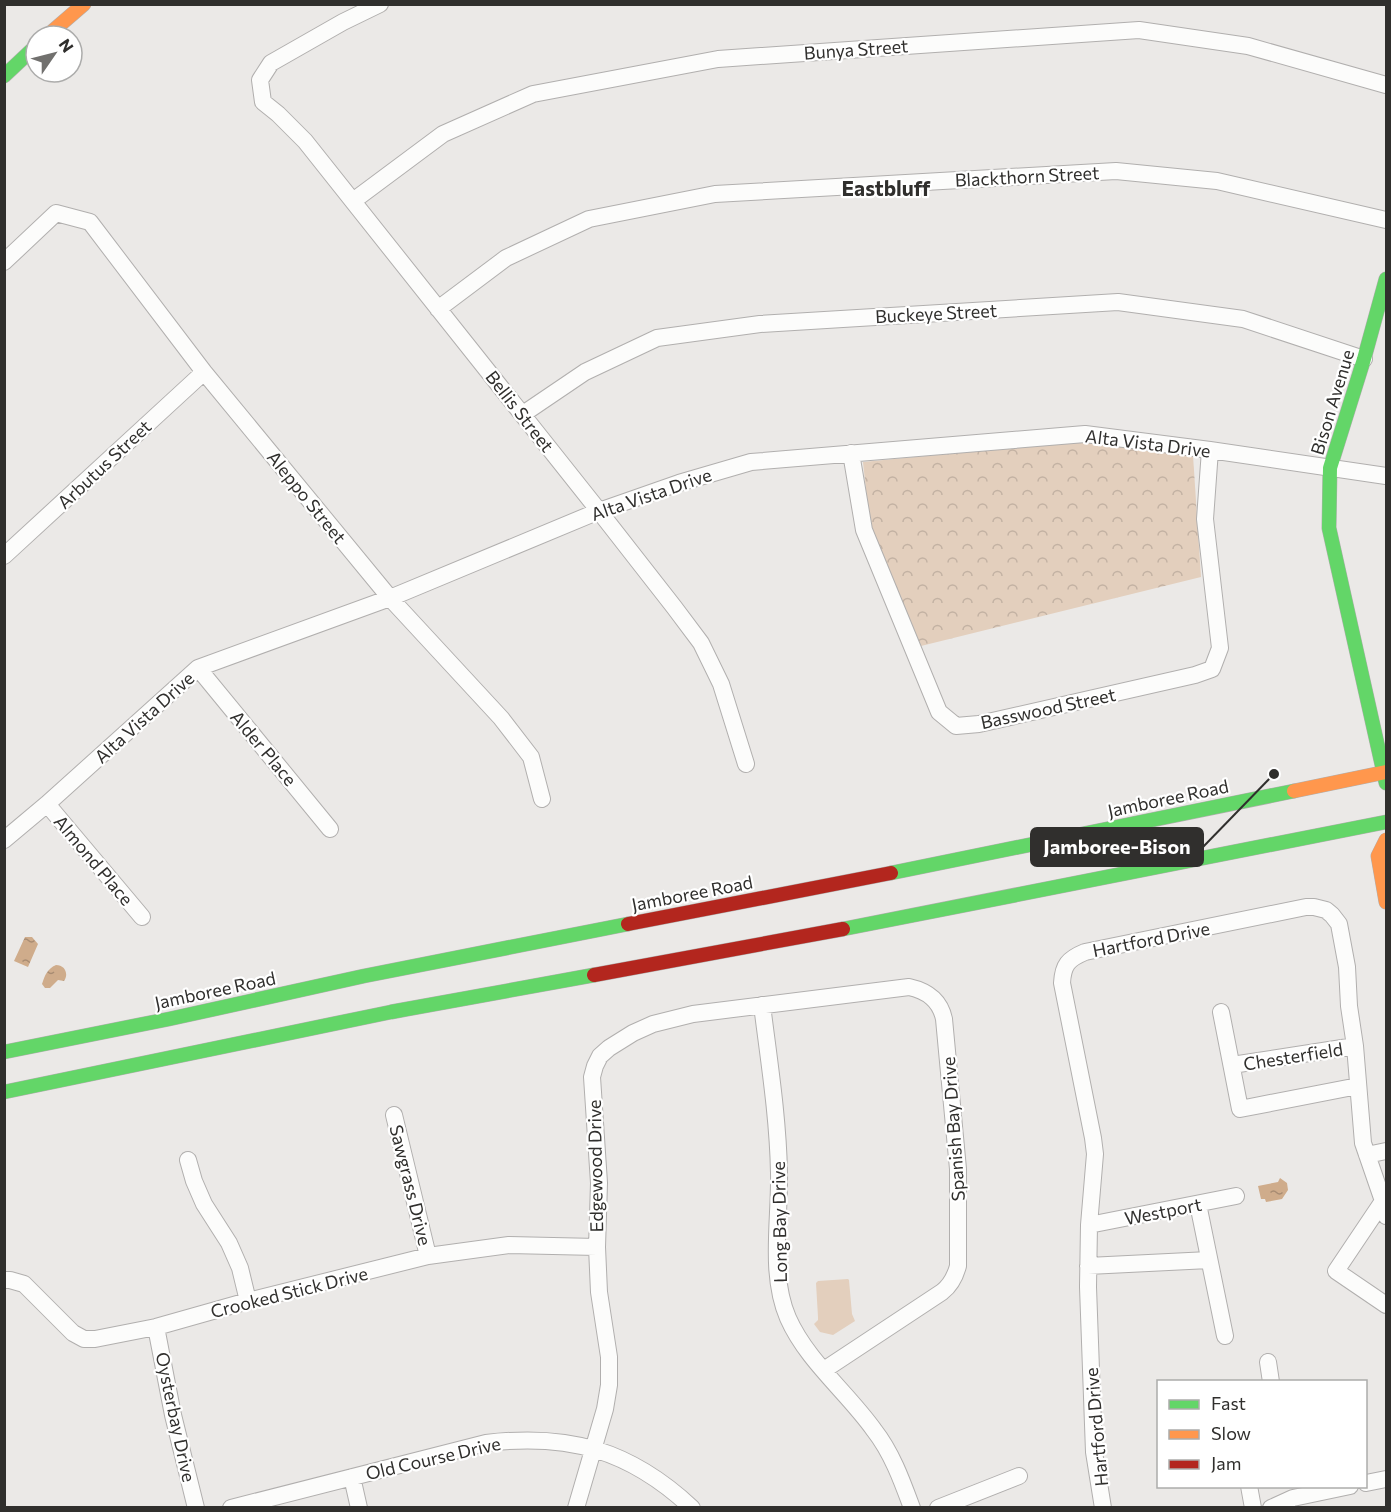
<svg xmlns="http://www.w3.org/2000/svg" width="1391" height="1512" font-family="Commissioner,sans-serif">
  <defs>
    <pattern id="park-crowns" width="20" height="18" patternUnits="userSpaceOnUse" patternTransform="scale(1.5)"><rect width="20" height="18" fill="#e3cfbd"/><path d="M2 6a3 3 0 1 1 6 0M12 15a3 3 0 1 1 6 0" fill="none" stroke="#c3b2a3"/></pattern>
    <pattern id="water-ripples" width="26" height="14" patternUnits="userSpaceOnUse" patternTransform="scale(1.5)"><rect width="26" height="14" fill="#cfac8b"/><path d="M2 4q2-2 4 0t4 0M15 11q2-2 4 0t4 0" fill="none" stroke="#a88c72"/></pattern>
  </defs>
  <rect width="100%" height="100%" fill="#ebe9e7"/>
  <!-- green -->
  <path fill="#e3cfbd" d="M848,1279L849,1280L852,1314L855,1321L833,1335L820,1332L814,1324L818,1320V1317L816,1283L818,1281Z"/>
  <!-- park -->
  <path fill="url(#park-crowns)" d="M1080,441L1193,455L1201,577L921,646L870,527L863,462Z"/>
  <!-- water -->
  <path fill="url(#water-ripples)" d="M25,937H32L38,944L28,967L14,961Z
    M56,965C65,965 69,974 64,981L58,980L50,988H45L42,984C45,975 47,969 56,965Z
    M1280,1178L1287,1183L1288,1190L1282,1199L1266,1202L1265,1199H1261L1258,1186L1278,1182Z"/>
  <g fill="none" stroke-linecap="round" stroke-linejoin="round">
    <defs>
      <path id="street" d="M380,4L343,22L271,63L260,80L263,102L278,114L305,141L599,511L674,607L701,643L721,684L746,764
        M353,201L443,134L533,94L718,59L1139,30L1248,46L1386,85
        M4,262L56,213L90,222L204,372L390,598L501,718L531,757L542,799
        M438,309L506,258L589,219L715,194L1116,171L1217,181L1386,220
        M523,414L585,372L657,338L760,324L1118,302L1243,319L1364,359
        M851,453L864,530L939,712L956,726L979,724L1195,675L1212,669L1220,648L1205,519L1210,450
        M4,556L204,372
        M198,668L330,829
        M47,804L142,917
        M4,840L47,804L198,668L390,598L599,511L679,483L751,462L1085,434L1210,450L1386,476
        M762,1005C769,1061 778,1117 779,1173C780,1220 769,1274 788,1318C807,1361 847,1392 874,1430C892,1453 902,1481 912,1508
        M1221,1012L1240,1109L1358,1086
        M1232,1065L1355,1046
        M394,1115L428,1256
        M1367,1155L1386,1151
        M188,1160L194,1181L204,1204L229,1243L240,1268L248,1301
        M1383,1201L1336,1271L1386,1305
        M1198,1204L1225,1336
        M1089,1225L1236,1196
        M1088,1266L1209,1260
        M4,1280H10L24,1284L73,1333L84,1339H95L156,1327L248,1301L428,1256L509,1245L597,1247
        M156,1327L173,1415L196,1508
        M1268,1362L1271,1382
        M352,1477L359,1508
        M1366,1483L1386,1479
        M1249,1486L1253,1508
        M231,1508L486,1443C569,1433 630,1450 692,1508
        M576,1508L605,1409L609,1385V1357L599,1292L597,1247L599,1183L592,1077L595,1066L600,1056L609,1048L633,1033L653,1024L693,1014L909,987C927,991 940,1000 944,1019L958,1169V1266C955,1277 951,1285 942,1292L824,1370
        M938,1508L1019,1476
        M1103,1508L1094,1452L1088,1287L1089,1225L1095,1154L1093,1138L1062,983C1063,965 1068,959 1085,952L1306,907H1314L1326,910L1332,915L1339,924L1347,967L1349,1006L1355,1046L1363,1143L1383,1201L1386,1216
        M1271,1508L1293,1498L1350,1486"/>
      <path id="fast" d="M4,76L36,46
        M1386,279L1364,359L1330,468L1329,528L1386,783
        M891,873L1294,791
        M843,929L1386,822
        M4,1052L169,1019L364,976L628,924
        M4,1092L391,1012L594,975"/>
      <path id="slow" d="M47,36L84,4
        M1294,791L1386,772
        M1386,840L1378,856L1386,902"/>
      <path id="jam" d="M628,924L891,873
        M594,975L843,929"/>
    </defs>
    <!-- street casing -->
    <use href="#street" stroke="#b1afae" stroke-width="18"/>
    <!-- fast casing -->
    <use href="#fast" stroke="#b1afae" stroke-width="15"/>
    <!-- slow casing -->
    <use href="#slow" stroke="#b1afae" stroke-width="15"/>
    <!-- jam casing -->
    <use href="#jam" stroke="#b1afae" stroke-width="15"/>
    <!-- street -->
    <use href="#street" stroke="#fcfcfb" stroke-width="16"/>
    <!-- fast -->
    <use href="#fast" stroke="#63d668" stroke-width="14"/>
    <!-- slow -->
    <use href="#slow" stroke="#ff974d" stroke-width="14"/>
    <!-- jam -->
    <use href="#jam" stroke="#b3261e" stroke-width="14"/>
  </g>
  <g text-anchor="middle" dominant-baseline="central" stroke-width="4.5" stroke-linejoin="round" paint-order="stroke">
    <!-- street labels -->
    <g font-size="18" fill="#302f2d" stroke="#fff">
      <text transform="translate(856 49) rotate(-4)">Bunya Street</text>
      <text transform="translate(1027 176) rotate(-3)">Blackthorn Street</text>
      <text transform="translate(936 313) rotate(-3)">Buckeye Street</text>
      <text transform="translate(1332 402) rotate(-73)">Bison Avenue</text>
      <text transform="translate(520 411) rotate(52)">Bellis Street</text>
      <text transform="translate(1148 443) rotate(7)">Alta Vista Drive</text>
      <text transform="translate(104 464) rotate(-43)">Arbutus Street</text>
      <text transform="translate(651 494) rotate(-19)">Alta Vista Drive</text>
      <text transform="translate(307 497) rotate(51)">Aleppo Street</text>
      <text transform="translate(1048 708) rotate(-12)">Basswood Street</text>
      <text transform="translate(144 717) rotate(-42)">Alta Vista Drive</text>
      <text transform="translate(264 748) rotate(50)">Alder Place</text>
      <text transform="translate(1168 798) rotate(-12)">Jamboree Road</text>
      <text transform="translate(94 860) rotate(50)">Almond Place</text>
      <text transform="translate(692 893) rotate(-11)">Jamboree Road</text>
      <text transform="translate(1151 939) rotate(-11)">Hartford Drive</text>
      <text transform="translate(215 990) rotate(-12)">Jamboree Road</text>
      <text transform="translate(1293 1056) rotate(-9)">Chesterfield</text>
      <text transform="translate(953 1129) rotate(-94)">Spanish Bay Drive</text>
      <text transform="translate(595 1166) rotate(-91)">Edgewood Drive</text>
      <text transform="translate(411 1185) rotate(76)">Sawgrass Drive</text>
      <text transform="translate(1163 1211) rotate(-11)">Westport</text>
      <text transform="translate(779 1222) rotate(-91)">Long Bay Drive</text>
      <text transform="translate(289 1292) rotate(-14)">Crooked Stick Drive</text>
      <text transform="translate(176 1417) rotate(78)">Oysterbay Drive</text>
      <text transform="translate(1096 1427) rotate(-95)">Hartford Drive</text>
      <text transform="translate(433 1458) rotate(-13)">Old Course Drive</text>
    </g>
    <!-- quarter labels -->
    <g font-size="21" font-weight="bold" fill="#302f2d" stroke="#fff">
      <text x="886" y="187">Eastbluff</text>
    </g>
  </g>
  <!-- callouts -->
  <path fill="none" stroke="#302f2d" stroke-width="2" d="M1274 774L1203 847"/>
  <circle fill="#302f2d" stroke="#fff" stroke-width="2" cx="1274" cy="774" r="6"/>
  <rect fill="#302f2d" stroke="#302f2d" stroke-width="2" x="1031" y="828" width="172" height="38" rx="6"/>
  <g font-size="20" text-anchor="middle" font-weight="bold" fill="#fff">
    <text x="1117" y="854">Jamboree-Bison</text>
  </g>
  <!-- border -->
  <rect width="1391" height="1512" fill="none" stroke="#302f2d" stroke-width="12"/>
  <!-- legend -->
  <rect x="1157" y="1380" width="210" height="108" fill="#ffffff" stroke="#acacab" stroke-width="1.5"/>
  <rect x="1169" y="1400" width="30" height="9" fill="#63d668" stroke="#acacab" stroke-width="1.5"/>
  <text x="1211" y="1410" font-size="18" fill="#302f2d">Fast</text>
  <rect x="1169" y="1430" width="30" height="9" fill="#ff974d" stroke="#acacab" stroke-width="1.5"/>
  <text x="1211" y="1440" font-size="18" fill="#302f2d">Slow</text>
  <rect x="1169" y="1460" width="30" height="9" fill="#b3261e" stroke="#acacab" stroke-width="1.5"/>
  <text x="1211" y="1470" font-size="18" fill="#302f2d">Jam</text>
  <!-- north arrow -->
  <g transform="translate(54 54) rotate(55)"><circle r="28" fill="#ffffff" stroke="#acacab" stroke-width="1.5"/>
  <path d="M0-4.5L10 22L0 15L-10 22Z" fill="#71706e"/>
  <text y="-9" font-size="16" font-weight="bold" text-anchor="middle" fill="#302f2d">N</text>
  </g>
</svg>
